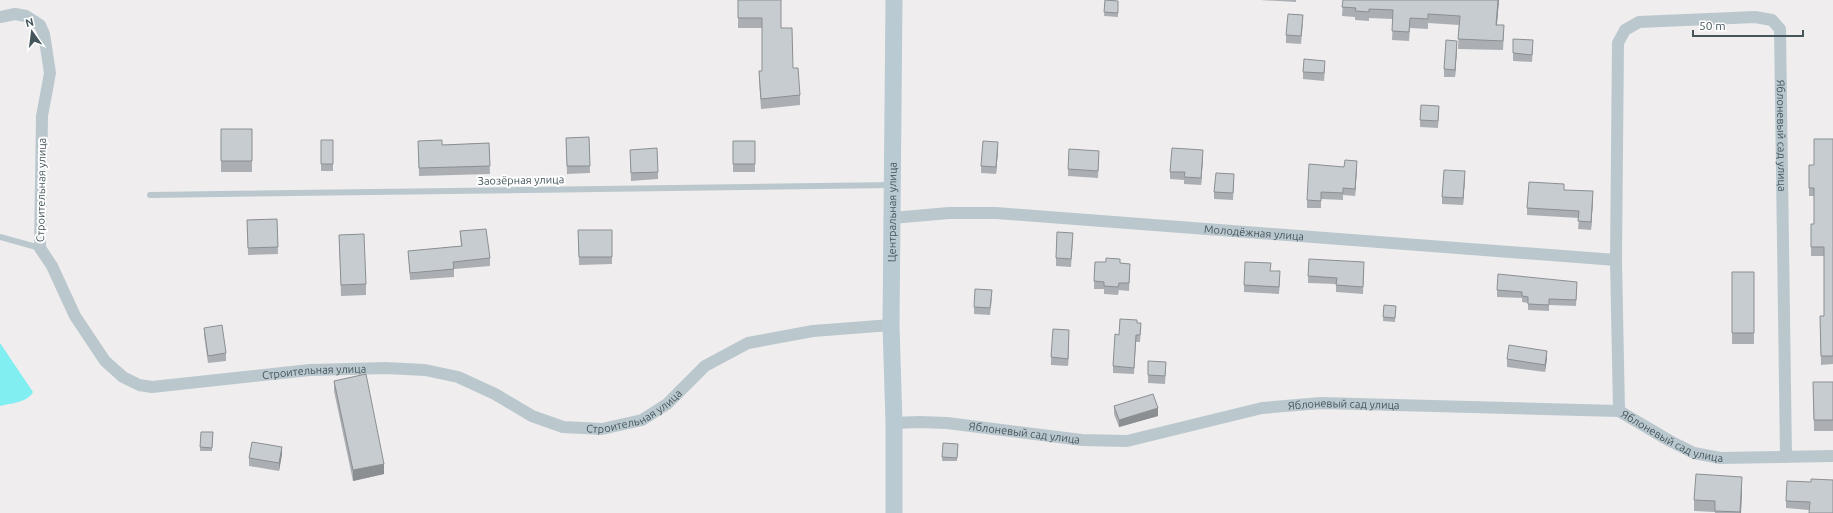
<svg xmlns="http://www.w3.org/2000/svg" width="1833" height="513" font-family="Ubuntu,sans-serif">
  <rect width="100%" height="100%" fill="#f0edee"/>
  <!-- water -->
  <path fill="#81eef2" d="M0,343L33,392C27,403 11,403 0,406Z"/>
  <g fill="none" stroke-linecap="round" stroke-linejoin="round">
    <!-- lane -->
    <path stroke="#bac8ce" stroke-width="6" d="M150,195L892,185
      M0,237L40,248"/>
    <!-- street -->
    <g stroke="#bac8ce" stroke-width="12">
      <path id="s1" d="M0,17L15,14L26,16L40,25L44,34L50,73L42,116L40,248L52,266L75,316L105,361L123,377L139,385L152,387L310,370L386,368L425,370L458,377L495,394L532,416L563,427L602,429L642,420L667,404L705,366L748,343L813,331L891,325"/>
      <path id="s2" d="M892,218L949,213H996L1616,260"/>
      <path id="s3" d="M1619,411L1616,260L1618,43L1625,30L1639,22L1755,17L1772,20L1780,29L1786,457"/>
      <path id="s4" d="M894,423L919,422L947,423L1082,440L1127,441L1262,408L1321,403L1619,411L1670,441L1694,453L1720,458L1833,456"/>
    </g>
    <!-- secondary -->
    <path stroke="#b9cad3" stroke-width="17" id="s5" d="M894,513V423L891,325L894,0"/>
  </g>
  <!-- wall -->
  <path fill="#abafb4" d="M738,0L781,28L800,95V105L761,109L759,81V71H762V28H738Z
    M1105,0L1118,1V17L1104,16Z
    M1260,0H1296V2Z
    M1343,0H1499L1497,25L1504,34L1503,50L1458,49L1459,25L1428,23V29L1410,28L1409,41L1392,40L1393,19L1369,18V21L1355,20V17L1342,16Z
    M1303,23L1301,44L1286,43V35Z
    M1457,48L1455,77H1444V69Z
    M1533,48L1532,62L1513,61V53Z
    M1325,68L1324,81L1303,79V72Z
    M1439,113L1438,128L1420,127V120Z
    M221,129H252V172H221Z
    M589,137L590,173L567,174L566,138Z
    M1833,139V364L1821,365L1820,316H1824V256H1811V224H1814V196H1809V165H1814Z
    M321,140H333V171H321Z
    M418,141L442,145L489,143L490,174L419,176Z
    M733,141H755V172H733Z
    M630,150L658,172V179L631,181Z
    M998,150L996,174L981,173V166Z
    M1099,158L1098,178L1068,176V169Z
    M1203,158L1201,185L1184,184V180L1170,179V172Z
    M1357,168L1355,196L1343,195V200L1321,199V208H1307V200Z
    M1465,178L1463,205L1442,204V197Z
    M1234,181L1233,200L1214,199V192Z
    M1564,190L1593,199L1591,230L1578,229L1579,218L1527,215V208Z
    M277,219L278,254L248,255L247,220Z
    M578,230H612V264L579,265Z
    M460,231L490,258V266L454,269V277L410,280L408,251L461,246Z
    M339,235L366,284V295L341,296Z
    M1073,240L1071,267L1056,266V258Z
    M1120,263L1130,271L1129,291L1119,290L1118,295L1104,294V289H1094V281Z
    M1364,268L1363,294L1336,292V284L1308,283V276Z
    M1271,271L1280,279L1279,294L1244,292V285Z
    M1732,272H1754V344H1732Z
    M1577,288L1576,306L1549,305V311L1528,310V303L1522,302V298L1497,297V290Z
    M992,298L990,315L974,314V307Z
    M1384,305L1396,306L1395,322L1383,321Z
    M1137,323L1141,330L1140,342H1136L1134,374L1113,373V366L1119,335Z
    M204,328L226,353V361L208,363L204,335Z
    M1069,338L1068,366L1051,365V357Z
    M1547,358L1545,372L1507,367V359Z
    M1166,370L1165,384L1148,383V375Z
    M334,381L384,474L353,481L334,391Z
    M1813,382H1833V431H1814Z
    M1114,406L1158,416L1119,427L1114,414Z
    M201,432H213L212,451H200Z
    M943,443L958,444L957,461H942Z
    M282,454L279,471L249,466V458Z
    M1811,482L1809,510L1786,508V501Z
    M1742,488L1741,513H1715V512L1694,511V500Z"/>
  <!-- shaded-wall -->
  <path fill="#8b8f92" d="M1498,0H1499L1496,34V25Z
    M1457,41V48L1455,77V70Z
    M998,142V150L996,174V167Z
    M1203,150V158L1201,185V178Z
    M1357,161V168L1355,196V189Z
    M1465,171V178L1463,205V198Z
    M1593,191V199L1591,230V222Z
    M1069,330V338L1068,366V359Z
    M1547,351V358L1545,372V365Z
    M1158,408V416L1119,427V420Z
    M282,447V454L279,471V463Z
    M384,464V474L353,481V470Z
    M1742,477V488L1741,513H1740Z"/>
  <!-- building -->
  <path fill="#c7ccd1" stroke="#8b8f92" d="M738,0H781V28H792L793,68H798L800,95L761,99L759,71H762V18H738Z
    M1105,0L1118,1V13L1104,12Z
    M1343,0H1498L1496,25H1504L1503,41L1458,39L1460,16L1428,14V19L1410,18L1409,32L1392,31L1393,10L1369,9V12L1355,11L1356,8L1342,7Z
    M1288,14L1303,15L1301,36L1286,35Z
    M1513,39L1533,40L1532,55L1513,53Z
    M1446,40L1457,41L1455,70L1444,69Z
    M1304,59L1325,61L1324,73L1303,72Z
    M1421,105L1439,106L1438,121L1420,120Z
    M221,129H252V161H221Z
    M589,137L590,166H567L566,138Z
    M1814,139H1833V356H1821L1820,316H1824V247H1811V224H1814V188H1809V165H1814Z
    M321,140H333V164H321Z
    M442,140V145L489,143L490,166L419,168L418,141Z
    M733,141H755V164H733Z
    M983,141L998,142L996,167L981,166Z
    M657,148L658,172L631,173L630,150Z
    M1172,148L1203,150L1201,178L1184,177L1185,172H1170Z
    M1069,149L1099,151L1098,171L1068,169Z
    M1345,160L1357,161L1355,189L1343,188V193L1321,192V201L1307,200L1309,164L1344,167Z
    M1444,170L1465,171L1463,198L1442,197Z
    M1216,173L1234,174L1233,193L1214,192Z
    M1529,182L1564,184V190L1593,191L1591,222L1578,221L1579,211L1527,208Z
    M277,219L278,247L248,248L247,220Z
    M486,229L490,258L453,262L454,269L410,273L408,251L462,246L460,231Z
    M578,230H612V257H579Z
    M1057,232L1073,233L1071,259L1056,258Z
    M364,234L366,284L341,285L339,235Z
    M1106,258L1120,259V263L1130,264L1129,283H1119L1118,287L1104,286V282L1094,281L1095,262H1106Z
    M1309,259L1364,262L1363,287L1336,285L1337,278L1308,276Z
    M1245,262L1271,263L1270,271H1280L1279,287L1244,285Z
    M1732,272H1754V333H1732Z
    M1498,274L1577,282L1576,300L1549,299V305L1528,304V297L1522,296V292L1497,290Z
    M975,289L992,290L990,308L974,307Z
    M1384,305L1396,306L1395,318L1383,317Z
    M1120,319L1137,320V323H1141L1140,335H1136L1134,368L1113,366L1115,334L1119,335Z
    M222,325L226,353L208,356L204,328Z
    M1053,329L1069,330L1068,359L1051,357Z
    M1509,345L1547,351L1545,365L1507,359Z
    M1148,361L1166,362L1165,376L1148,375Z
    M366,374L384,464L353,470L334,381Z
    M1813,382H1833V420H1814Z
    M1153,394L1158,408L1119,420L1114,406Z
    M201,432H213L212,448L200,447Z
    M252,442L282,447L279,463L249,458Z
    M943,443L958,444L957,458L942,457Z
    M1696,474L1742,477L1740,512L1715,511V501L1694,500Z
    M1811,479L1833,480V513H1809L1810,502L1786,501L1787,481L1811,482Z"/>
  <g text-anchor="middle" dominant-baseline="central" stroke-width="4" stroke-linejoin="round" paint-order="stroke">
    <!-- street labels -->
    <g font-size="11" fill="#44555c" stroke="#fff">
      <text stroke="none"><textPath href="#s3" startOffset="651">Яблоневый сад улица</textPath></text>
      <text transform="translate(521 180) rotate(-1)">Заозёрная улица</text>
      <text transform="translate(41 190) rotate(-89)">Строительная улица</text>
      <text stroke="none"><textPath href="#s5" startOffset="301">Центральная улица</textPath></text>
      <text stroke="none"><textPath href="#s2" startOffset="363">Молодёжная улица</textPath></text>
      <text stroke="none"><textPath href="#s1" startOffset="617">Строительная улица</textPath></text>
      <text stroke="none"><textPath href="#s4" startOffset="455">Яблоневый сад улица</textPath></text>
      <text stroke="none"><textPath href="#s1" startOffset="954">Строительная улица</textPath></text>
      <text stroke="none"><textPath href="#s4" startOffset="131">Яблоневый сад улица</textPath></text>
      <text stroke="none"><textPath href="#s4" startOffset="790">Яблоневый сад улица</textPath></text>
    </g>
  </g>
  <!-- north arrow -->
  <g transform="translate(32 32) rotate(346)" stroke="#ffffff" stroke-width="3" paint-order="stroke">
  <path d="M0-3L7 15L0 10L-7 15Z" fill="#44555c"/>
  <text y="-6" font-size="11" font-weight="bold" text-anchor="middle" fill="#44555c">N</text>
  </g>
  <!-- scale -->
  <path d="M1693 30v6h110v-6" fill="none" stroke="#44555c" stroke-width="2"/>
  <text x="1699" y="30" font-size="12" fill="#44555c" stroke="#ffffff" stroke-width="3" paint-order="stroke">50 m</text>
</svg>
